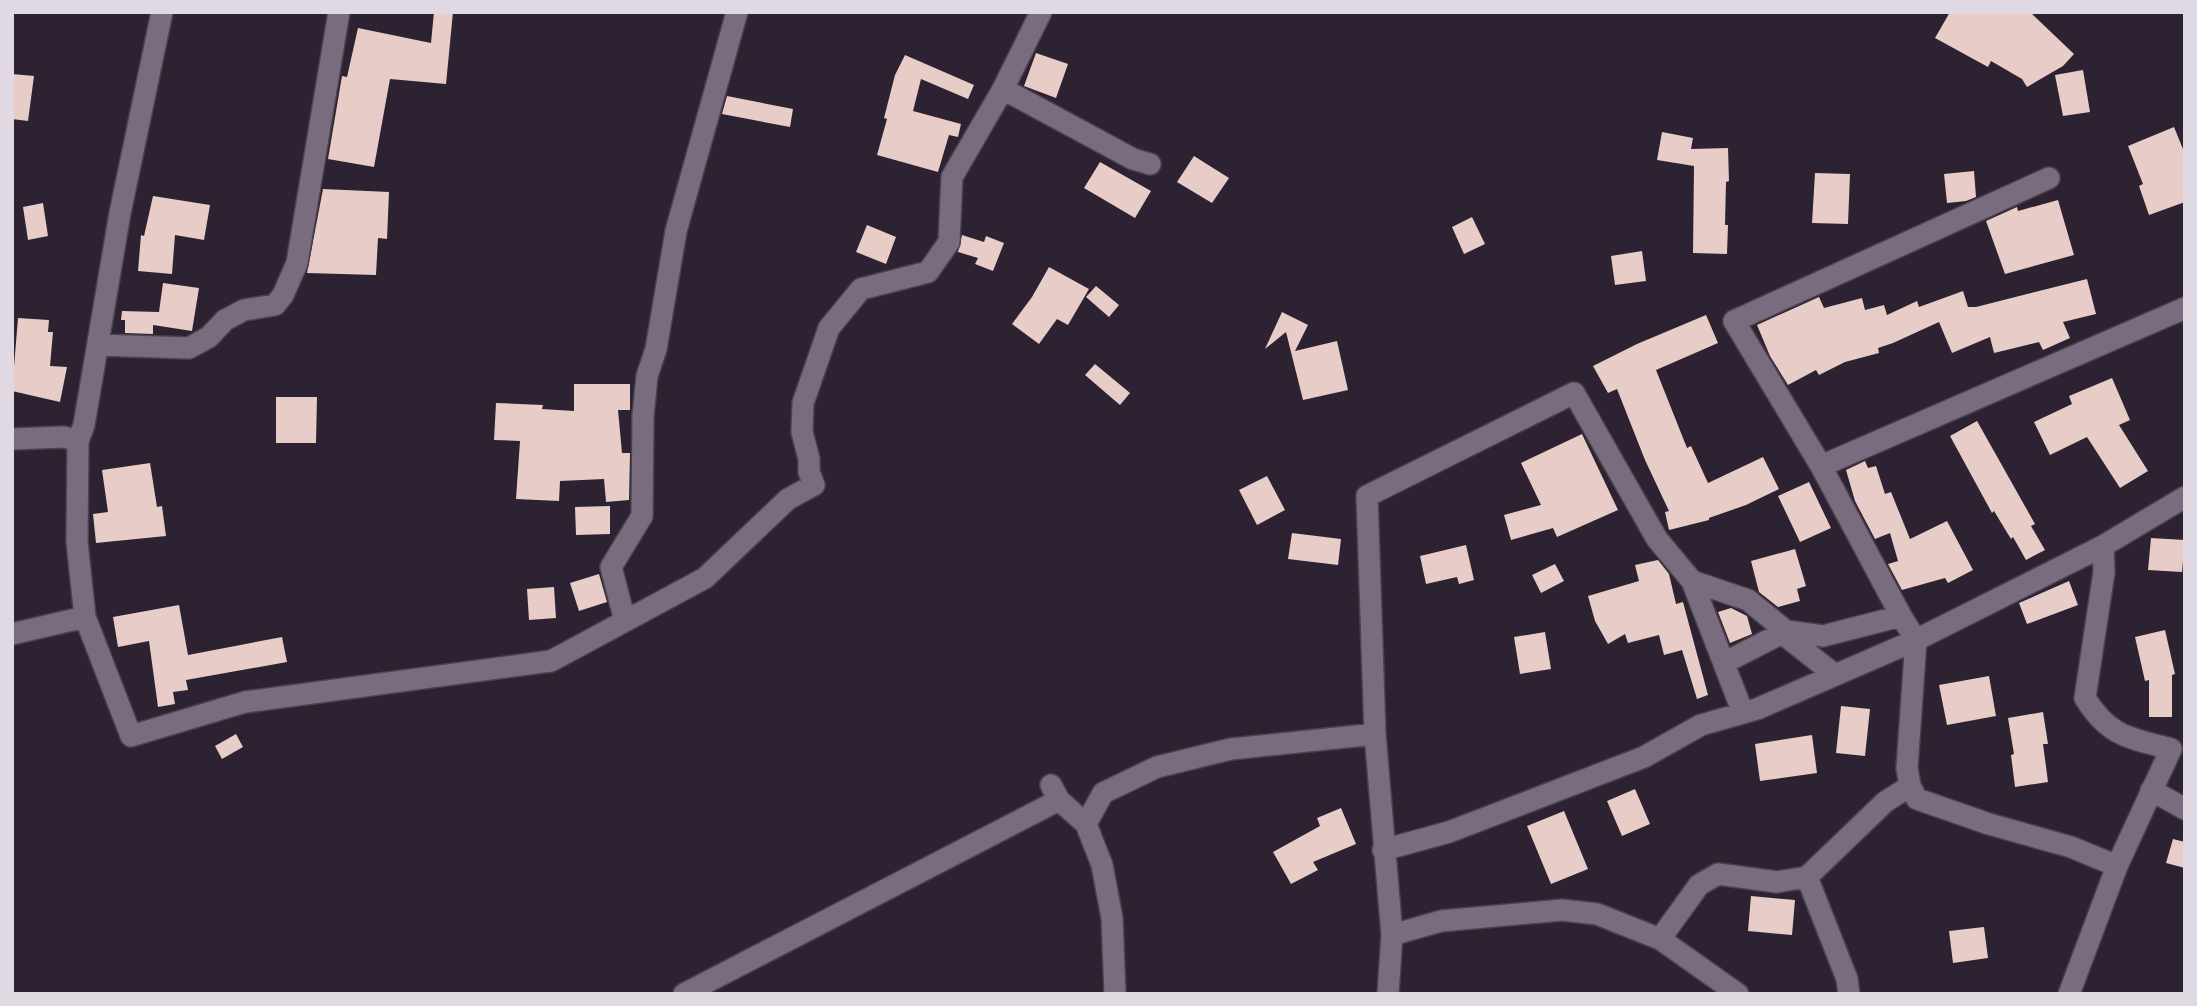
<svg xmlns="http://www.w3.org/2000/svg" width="2197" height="1006" font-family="'Sofia Sans Condensed',sans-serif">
  <rect width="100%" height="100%" fill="#2d2231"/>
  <!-- building -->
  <path fill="#e7ccc7" d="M434,12H453L446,84L390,79L374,167L328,159L342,76L347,77L358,28L431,43Z
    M1950,12H2030L2074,54L2063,66L2027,87L2022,79L1991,61L1988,67L1935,38Z
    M1036,53L1068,64L1056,98L1024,86Z
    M905,55L974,85L968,99L921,79L913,111L961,124L958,137L949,135L938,172L877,155L887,119L884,118L895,75Z
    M2083,70L2090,112L2063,116L2055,75Z
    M12,74L34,76L28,121L12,119Z
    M727,96L793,109L790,127L722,114Z
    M2174,127L2185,154V202L2149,215L2139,186L2143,184L2128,146Z
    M1662,132L1693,138L1691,149L1728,148L1729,181L1726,182L1725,225H1728L1727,254L1693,253L1694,166L1657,160Z
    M1194,156L1229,178L1212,203L1177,182Z
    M1100,162L1151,191L1135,218L1084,188Z
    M1974,171L1976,197L1966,201L1947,203L1944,174Z
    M1815,173L1850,174L1848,224L1812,223Z
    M323,189L389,192L387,239L378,238L376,275L307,273Z
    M153,196L210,205L204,240L175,235L172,274L138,271L141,235L144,236Z
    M2058,200L2074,255L2005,274L1986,221L2017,207L2018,211Z
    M43,203L48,236L28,240L23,207Z
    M1472,217L1485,244L1464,254L1452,227Z
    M867,225L896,237L886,264L856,252Z
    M962,235L984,242L986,236L1004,243L993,271L975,264L978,258L958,252Z
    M1642,251L1646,281L1615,285L1611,256Z
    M1049,267L1089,289L1068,325L1057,319L1039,344L1012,324L1032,297Z
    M2087,279L2096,314L2063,322L2070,338L2043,350L2039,342L1994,353L1990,337L1952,353L1939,322L1893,343L1878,348L1879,353L1845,362L1819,375L1816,370L1788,385L1770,356L1757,325L1819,297L1824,308L1862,298L1865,310L1884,305L1887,315L1917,301L1919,307L1963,291L1968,307H1976Z
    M163,283L199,288L192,331L153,325V334L125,333V320H121L122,311L159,312Z
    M1096,286L1119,305L1109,317L1086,297Z
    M1282,312L1308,325L1295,351L1337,341L1348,390L1303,400L1286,332L1265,349Z
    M1706,315L1718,343L1656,370L1687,448L1691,446L1708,483L1763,457L1779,489L1746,505L1709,518V520L1669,530L1665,512L1669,511L1645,460L1617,389L1608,393L1593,366L1637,344Z
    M18,318L49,320L48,332H53L50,366L67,367L60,402L12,391Z
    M1095,364L1130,393L1120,405L1085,375Z
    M2112,378L2130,420L2119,425L2148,471L2120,488L2087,437L2050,455L2034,422L2072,404L2069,396Z
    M574,384H630V410H618L622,453H630L629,500L606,502L604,479L560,481L559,501L516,499L520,441L494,440L496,403L543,405L542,409L574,411Z
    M276,397H317L316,443H276Z
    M1977,421L2035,524L2031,526L2045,550L2026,560L2013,537L2011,539L1994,511L1992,513L1950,436Z
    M1582,434L1618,510L1557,537L1553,528L1511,540L1504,515L1541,505L1521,463Z
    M1865,461L1868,468L1876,466L1885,494L1891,492L1910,539L1947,521L1973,570L1948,583L1945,578L1902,590L1888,564L1898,561L1890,533L1875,539L1855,501L1846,470Z
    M150,463L157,507L162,506L166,536L96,543L93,514L108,512L102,470Z
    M1267,476L1285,510L1257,525L1239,490Z
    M1809,482L1831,528L1800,542L1778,496Z
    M610,506V534L576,535L575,507Z
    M1292,533L1341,539L1338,565L1288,559Z
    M2151,538L2185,540L2182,572L2148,570Z
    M1466,545L1474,580L1459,584L1457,577L1426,584L1420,556Z
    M1795,549L1806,586L1797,589L1800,601L1778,607L1759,592L1751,561Z
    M1658,560L1669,574L1676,604L1683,602L1708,695L1697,699L1682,650L1664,655L1659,635L1628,643L1625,634L1608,644L1595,621L1588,596L1639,581L1635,565Z
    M1555,564L1564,581L1541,593L1532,575Z
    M599,574L607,602L579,611L570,583Z
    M2069,581L2078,605L2027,624L2019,603Z
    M554,587L556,618L529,620L527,589Z
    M179,605L188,655L282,637L287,662L186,680L188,690L173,692L175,704L158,707L149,641L118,647L113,617Z
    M1731,608L1747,616L1752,634L1730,643L1718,612Z
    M2165,630L2175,674L2172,675V717H2149V680L2145,681L2135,637Z
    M1545,632L1551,669L1520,674L1514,637Z
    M1989,676L1996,716L1947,725L1939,685Z
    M1841,706L1870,709L1865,756L1836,753Z
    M2043,712L2048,744H2043L2048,782L2015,787L2011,755L2014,754L2008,718Z
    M236,734L243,747L222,759L215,746Z
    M1812,735L1817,773L1760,781L1755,744Z
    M1635,789L1650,824L1622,836L1607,801Z
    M1341,808L1356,844L1313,862L1318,870L1291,884L1273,852L1320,826L1317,818Z
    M1564,811L1588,869L1551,884L1527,826Z
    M2173,839L2185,842V868L2166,863Z
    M1751,896L1795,900L1792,935L1748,931Z
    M1984,927L1988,958L1953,963L1949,931Z"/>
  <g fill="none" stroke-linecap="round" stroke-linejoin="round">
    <defs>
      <path id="minor" d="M162,12L120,213L84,425L78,441L77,542L85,617L131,736L245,702L551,661L705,578L788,499L814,485L809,472V459L802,432L803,403L829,328L861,289L928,272L949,242L952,177L1003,89L1041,12
        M1003,89L1133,159L1150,164
        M2049,178L1734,321L1821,466L1901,616L1916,640L1907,768L1910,786L1917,799L1989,824L2071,847L2117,866
        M98,345L189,348L209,337L225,320L244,310L275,305L283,295L297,263L339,12
        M12,439L64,437L78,441
        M1821,466L2185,308
        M1692,581L1743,713
        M625,621L611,567L642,516L643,416L647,376L656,349L676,231L737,12
        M1782,633L1835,675
        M12,634L85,617
        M1724,663L1786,631
        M1051,785L1059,800L1086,824L1102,865L1112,918L1115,994
        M2151,790L2185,809
        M1086,824L1103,793L1157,767L1231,749L1375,734
        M1383,850L1449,832L1644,757L1701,725L1757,709L1916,640L2103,546L2185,497
        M1807,877L1847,979L1849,994
        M1392,935L1441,921L1562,910L1597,914L1660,939L1738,994
        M1660,939L1699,885L1718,874L1777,882L1807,877L1885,802L1910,786
        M684,994L1059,800
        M1388,994L1392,935L1375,734L1367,496L1574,393L1657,539L1692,581L1748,600L1786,631L1823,636L1901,616
        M2069,994L2117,866L2171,749C2130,738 2109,737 2085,698L2104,572L2103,546"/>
    </defs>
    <!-- minor casing -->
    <use href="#minor" stroke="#4a414e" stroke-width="24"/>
    <!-- minor -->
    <use href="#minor" stroke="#796c7e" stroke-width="21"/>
  </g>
  <!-- border -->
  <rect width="2197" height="1006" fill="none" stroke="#e0d9e3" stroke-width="28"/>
</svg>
